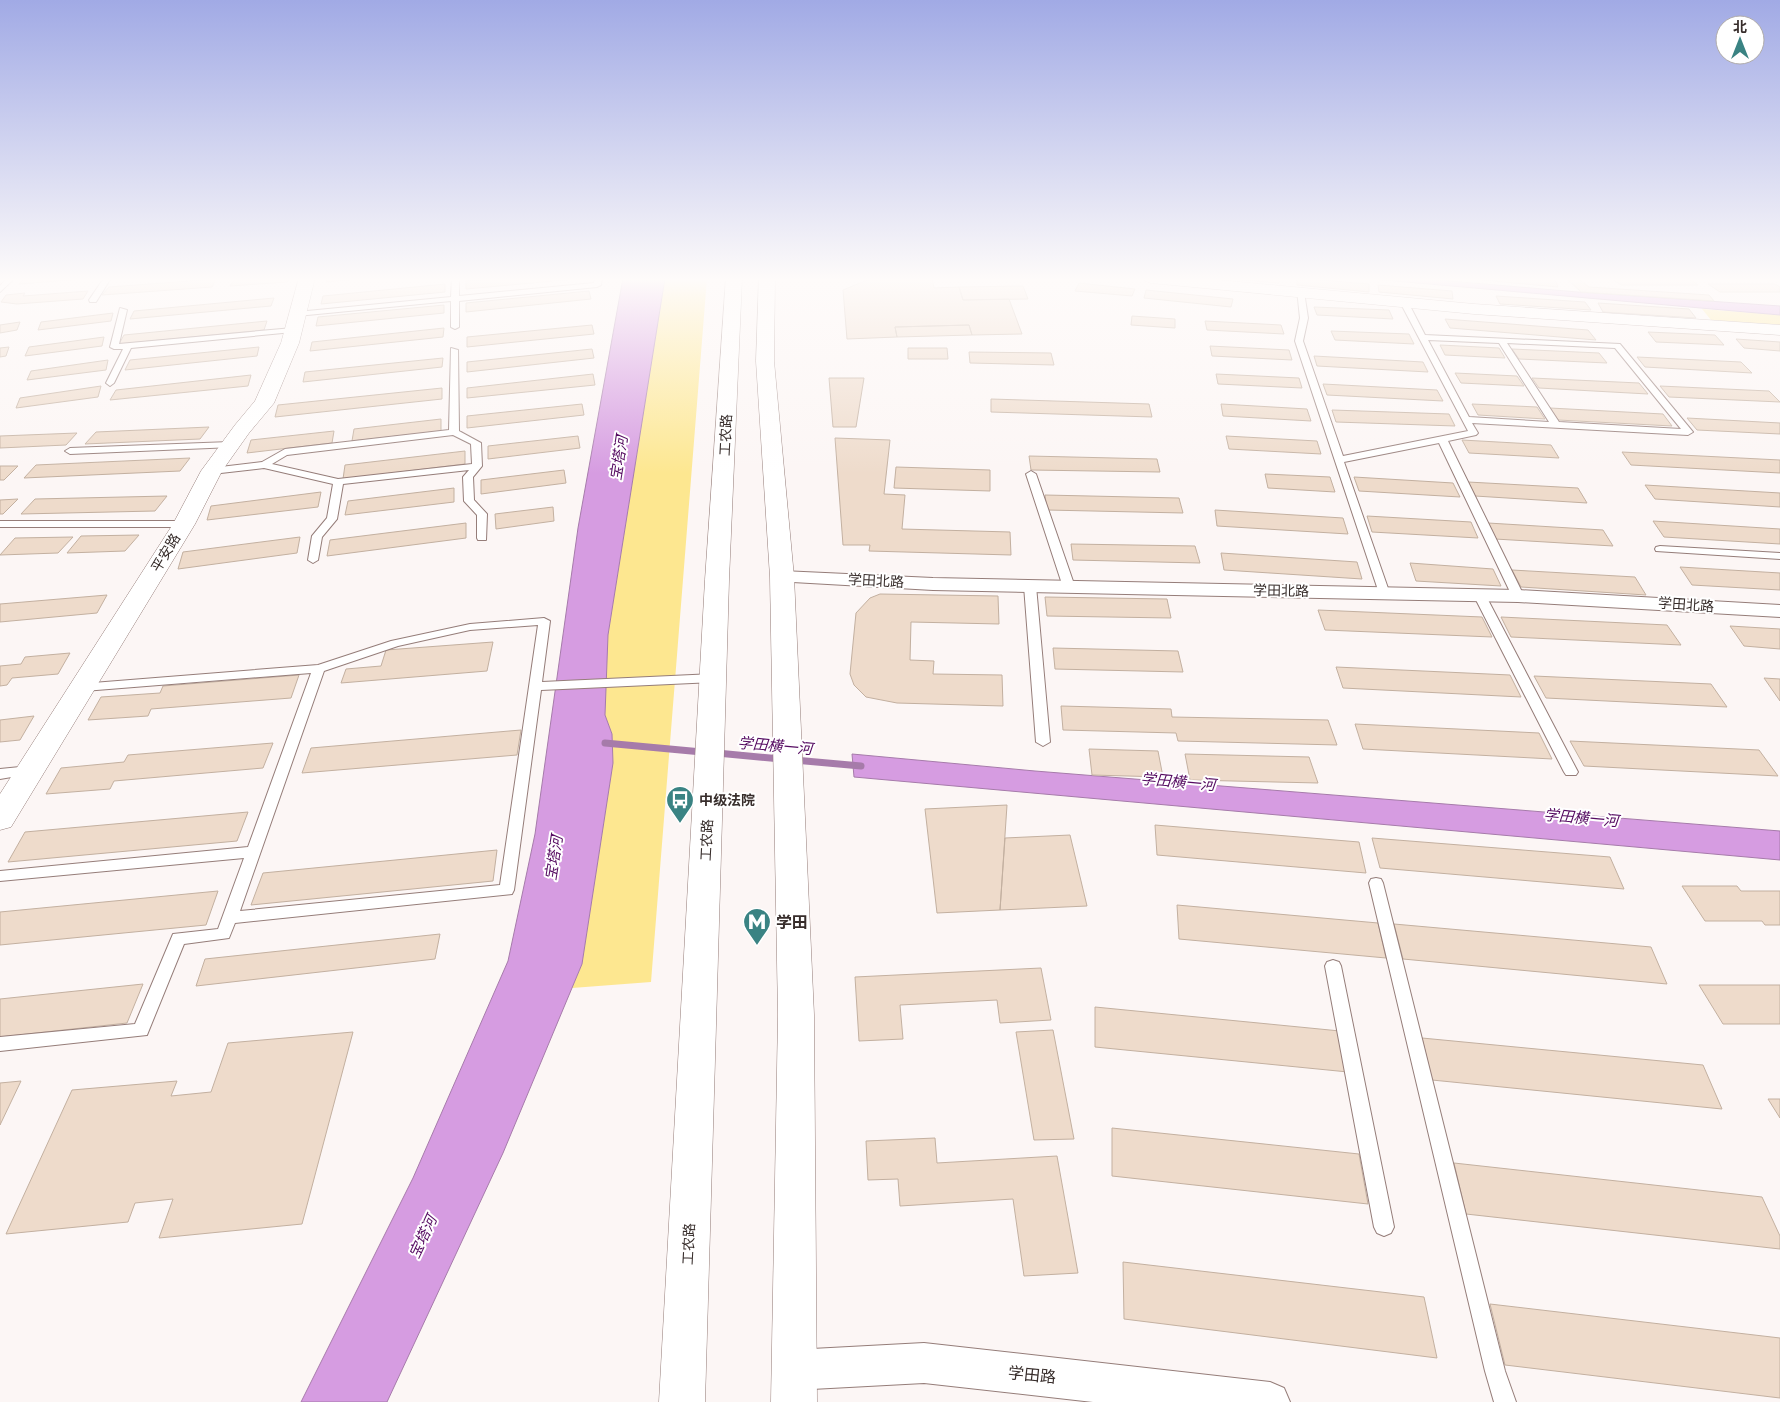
<svg xmlns="http://www.w3.org/2000/svg" width="1780" height="1402" font-family="Rubik,'Noto Sans SC',sans-serif">
  <rect width="100%" height="100%" fill="#fcf6f5"/>
  <!-- green -->
  <path fill="#fde790" d="M665,278H707L651,982L572,988L582,964L613,763L612,734L605,715L608,635Z
    M1702,309L1780,315V325L1711,320Z"/>
  <!-- water -->
  <path fill="#d69ce1" stroke="#a67baa" d="M623,278H665L608,635L605,715L612,734L613,763L582,964L503,1153L387,1402H301L413,1178L508,961L535,834L578,528Z
    M1361,278H1414L1578,292L1780,306V315Z
    M852,754L1035,771L1780,831V860L854,777Z"/>
  <g fill="none" stroke-linecap="round" stroke-linejoin="round">
    <!-- stream -->
    <path stroke="#a67baa" stroke-width="7" d="M605,743L702,752
      M717,753L781,759
      M794,760L861,766"/>
  </g>
  <!-- building -->
  <path fill="#eedbcb" stroke="#c3b0a0" d="M24,278H96L19,284Z
    M235,278H289L287,282L230,286Z
    M327,278H370L326,282Z
    M507,278H587L466,289V281Z
    M872,278H932L934,288L959,287L963,300L1009,299L1022,334L972,335L969,325L895,327L897,337L847,339L843,290Z
    M1218,278H1280L1279,283Z
    M1297,278L1369,284V292L1297,285Z
    M1482,278L1555,279L1558,287L1482,280Z
    M1566,278H1577L1589,287L1709,295L1714,301L1581,292Z
    M1611,278H1688L1698,285H1621Z
    M216,279L212,287L102,295L109,287Z
    M1079,283L1135,289L1132,296L1075,291Z
    M445,284V292L321,304L323,296Z
    M1708,284H1775L1780,287V292H1720Z
    M1378,285L1452,291L1453,299L1379,292Z
    M1023,286L1028,299L963,300L959,287Z
    M1146,290L1233,299L1231,307L1144,298Z
    M88,291L83,299L17,304L1,302L6,295L25,293L23,296Z
    M589,291L591,299L466,312V303Z
    M1496,296L1585,302L1591,310L1500,304Z
    M274,298L271,306L130,319L134,311Z
    M1598,303L1689,309L1696,318L1603,312Z
    M444,305V313L316,326L318,317Z
    M1314,307L1389,310L1393,319L1317,315Z
    M113,313L111,321L38,330L41,322Z
    M1132,316L1175,319V328L1131,325Z
    M1445,319L1588,330L1596,340L1450,328Z
    M267,321L264,330L119,344L124,335Z
    M1205,321L1281,325L1284,334L1207,330Z
    M20,322L17,330L0,333V325Z
    M592,325L594,334L467,347V337Z
    M969,325L972,335L897,337L895,327Z
    M444,328L443,337L310,351L312,342Z
    M1331,331L1409,334L1414,344L1335,340Z
    M1648,332L1715,335L1724,345L1656,342Z
    M104,337L102,346L25,356L29,347Z
    M1736,339L1780,342V351L1744,348Z
    M1440,345L1499,348L1505,358L1445,355Z
    M1210,346L1289,350L1292,360L1212,356Z
    M9,347L6,356L0,357V348Z
    M259,347L257,356L125,370L130,360Z
    M908,348H947L948,359H908Z
    M592,349L594,358L467,372V362Z
    M1512,349L1599,353L1607,363L1519,359Z
    M969,352L1051,353L1054,365L970,363Z
    M1314,356L1423,362L1428,372L1317,366Z
    M1637,357L1741,362L1752,373L1645,367Z
    M443,358L442,367L303,382L305,372Z
    M108,360L106,370L27,380L31,371Z
    M1455,373L1517,376L1524,386L1461,383Z
    M593,374L595,385L467,398V388Z
    M1216,374L1299,378L1302,388L1218,384Z
    M251,375L248,386L110,400L116,390Z
    M829,378H864L856,427H833Z
    M1532,378L1639,383L1648,394L1539,388Z
    M1323,384L1437,390L1443,401L1327,395Z
    M101,386L98,397L16,408L20,398Z
    M1660,386L1769,391L1780,402L1669,397Z
    M442,388V399L275,417L278,405Z
    M991,399L1149,404L1152,417L991,412Z
    M582,404L584,415L467,428V416Z
    M1221,404L1307,409L1311,421L1223,416Z
    M1472,404L1537,407L1545,419L1478,415Z
    M1550,408L1663,414L1672,426L1558,420Z
    M1332,410L1449,414L1455,426L1336,422Z
    M1687,418L1780,423V434L1697,430Z
    M441,419V431L352,441L354,429Z
    M209,427L200,439L85,444L96,432Z
    M334,431L332,443L247,453L251,440Z
    M77,433L66,445L0,448V436Z
    M578,436L580,448L488,459V446Z
    M1226,436L1317,441L1321,454L1229,449Z
    M835,438L890,440L884,494L905,495L902,529L1010,532L1011,555L869,551L870,545H843Z
    M1462,440L1551,445L1559,458L1469,453Z
    M465,451V464L343,479L345,465Z
    M1622,452L1780,460V473L1631,465Z
    M1029,456L1157,459L1160,472L1031,470Z
    M190,458L180,471L24,478L36,465Z
    M0,466H18L4,480H0Z
    M896,467L990,470V491L894,488Z
    M564,470L566,483L481,494V480Z
    M1265,474L1330,477L1335,492L1268,488Z
    M1354,477L1453,483L1460,497L1359,491Z
    M1468,482L1578,488L1587,503L1475,496Z
    M1645,485L1780,493V507L1655,499Z
    M454,488V502L345,515L348,501Z
    M321,492L318,507L207,520L211,506Z
    M1045,495L1179,498L1183,513L1047,510Z
    M167,496L155,511L21,514L35,499Z
    M18,499L3,514H0V500Z
    M553,507L554,521L496,529L495,514Z
    M1215,510L1343,518L1348,534L1217,526Z
    M1367,516L1471,522L1478,538L1372,532Z
    M1653,521L1780,529V544L1664,537Z
    M466,523V538L327,556L330,540Z
    M1488,523L1603,530L1613,546L1495,539Z
    M139,535L125,551L67,553L81,536Z
    M73,537L58,553L0,555L15,538Z
    M300,537L297,553L178,569L183,552Z
    M1071,544L1195,546L1200,563L1073,560Z
    M1221,553L1357,562L1362,579L1224,570Z
    M1410,563L1493,569L1501,586L1416,581Z
    M1680,567L1780,573V590L1692,585Z
    M1512,570L1635,577L1646,595L1521,587Z
    M880,594L998,596L999,624L911,622L910,660L934,661L933,674L1002,675L1003,706L897,703L866,697L854,685L850,674L856,613L870,598Z
    M107,595L97,613L0,622V604Z
    M1045,597L1167,599L1171,618L1047,616Z
    M1318,610L1482,617L1492,637L1325,630Z
    M1501,617L1667,625L1681,645L1511,637Z
    M1730,626L1780,629V649L1744,646Z
    M493,642L487,671L341,683L346,669L381,666L386,650Z
    M1053,648L1178,651L1183,672L1055,669Z
    M70,653L58,674L12,678L7,685L0,686V666L21,664L25,657Z
    M1336,667L1510,675L1521,697L1343,688Z
    M299,675L291,698L151,709L148,716L88,720L101,697L160,693L163,686Z
    M1534,676L1711,684L1727,707L1546,698Z
    M1764,678L1780,679V701Z
    M1061,706L1171,709L1172,717L1328,720L1337,745L1178,741L1176,733L1063,730Z
    M34,716L20,740L0,742V720Z
    M1355,724L1539,733L1552,759L1363,749Z
    M521,730L517,755L302,773L311,748Z
    M1570,741L1759,750L1778,776L1584,766Z
    M273,743L263,768L114,781L110,789L46,794L61,768L124,762L128,755Z
    M1089,749L1158,751L1163,777L1092,775Z
    M1185,754L1309,757L1318,783L1190,780Z
    M1007,805L1000,910L937,913L925,809Z
    M248,812L237,841L8,862L25,832Z
    M1155,825L1359,842L1366,873L1157,855Z
    M1070,835L1087,906L1000,910L1005,838Z
    M1372,838L1610,857L1624,889L1380,868Z
    M497,850L493,881L251,905L263,873Z
    M1682,886H1737L1741,891H1780V925H1765L1762,921H1705Z
    M218,891L206,925L0,945V912Z
    M1177,905L1378,923L1386,958L1179,939Z
    M1394,924L1651,947L1667,984L1403,959Z
    M440,934L435,959L196,986L205,959Z
    M1041,968L1051,1020L1000,1023L997,1000L900,1005L903,1039L859,1041L855,977Z
    M143,984L127,1023L0,1037V999Z
    M1699,985H1780V1024H1723Z
    M1095,1007L1340,1031L1348,1072L1095,1047Z
    M1053,1030L1074,1139L1034,1140L1016,1032Z
    M353,1032L302,1224L159,1238L173,1199L135,1203L128,1222L6,1234L72,1090L177,1081L171,1096L211,1092L228,1043Z
    M1422,1038L1703,1065L1722,1109L1432,1080Z
    M21,1081L0,1125V1083Z
    M1768,1099H1780V1118Z
    M1112,1128L1359,1154L1368,1204L1112,1176Z
    M935,1138L937,1163L1057,1156L1078,1273L1024,1276L1013,1199L900,1206L898,1179L868,1180L866,1141Z
    M1454,1163L1762,1197L1780,1236V1249L1466,1214Z
    M1123,1262L1424,1297L1437,1358L1124,1319Z
    M1490,1304L1780,1338V1398L1505,1365Z"/>
  <g fill="none" stroke-linecap="round" stroke-linejoin="round">
    <defs>
      <path id="service" d="M7,278H15L0,292V286Z
        M104,278H111L96,302H90L89,300Z
        M452,278H459V296L594,283L595,278H602L601,285L597,287L459,301V327L455,329L451,327V301L297,316L293,314L297,312L451,297Z
        M1297,290L1304,292L1308,318L1303,341L1343,456L1468,431L1400,302L1404,300L1408,302L1425,335L1620,344L1693,432L1688,435L1472,423L1478,433L1476,435L1448,441L1524,596L1518,599L1512,596L1439,443L1344,462L1390,594L1388,596H1380L1295,341L1300,318ZM1428,340L1499,343L1549,422L1469,417ZM1507,343L1615,348L1681,429L1559,422Z
        M120,308L127,310L119,344L293,328L297,330L293,332L131,348L114,383L110,386L106,383L123,349H114L110,347Z
        M451,348L458,350L459,431L481,443L482,466L473,477L474,500L487,514L486,540H478L477,538V515L464,501L463,477L469,470L343,484L337,519L322,537L318,560L313,563L308,560L312,536L327,518L333,484L264,468L212,474L207,471L212,468L262,462L285,449L449,430ZM453,435L471,444L472,464L338,479L272,464L287,455Z
        M230,442L235,445L233,447L70,454L65,451L70,448Z
        M1031,471L1036,474L1075,587L1073,589L1069,590L1063,587L1026,474Z
        M0,521H184L189,524L184,527H0Z
        M1660,546L1780,553V559L1656,551L1655,549L1656,547Z
        M1030,583L1036,586L1050,742L1043,746L1036,742L1024,586Z
        M1480,593L1486,596L1578,772L1576,775H1566L1564,772L1474,596Z
        M544,618L550,621L542,682L714,674L720,678L714,682L541,690L514,890L512,894L235,923L229,938L184,944L147,1035L0,1051V1037L135,1024L173,934L218,929L244,858L0,881V871L248,847L311,673L84,691L80,690L78,687L80,684L318,665L391,641L470,624ZM538,625L500,885L240,911L324,671L398,646L470,630Z
        M30,766L35,767L37,770L35,773L0,779V769Z
        M1376,878L1381,879L1383,883L1505,1371L1516,1402H1494L1485,1371L1369,883L1371,879Z
        M1333,960L1339,962L1341,966L1394,1227L1391,1233L1384,1236L1377,1233L1374,1227L1325,966L1327,962Z"/>
      <path id="minor" d="M782,571L933,578L1518,590L1780,605V617L1518,602L933,590L775,581L772,577L775,573Z
        M924,1343L1270,1382L1284,1388L1290,1402H1093L924,1383L793,1390L779,1384L773,1370L779,1356L793,1350Z"/>
      <path id="tertiary" d="M299,278H315L299,343L274,403L249,433L222,471L195,524L11,827L0,830V794L173,524L201,471L235,425L255,401L281,343Z
        M1143,278H1197L1474,304L1780,325V335L1474,314L1151,283L1145,281Z"/>
      <path id="primary" d="M726,278H742L729,580L705,1402H659L705,580Z
        M759,278H775L774,361L794,577L814,1015L817,1402H771L778,1015L770,577L756,361Z"/>
    </defs>
    <!-- service casing -->
    <use href="#service" stroke="#957d79" stroke-width="2"/>
    <!-- minor casing -->
    <use href="#minor" stroke="#957d79" stroke-width="2"/>
    <!-- tertiary casing -->
    <use href="#tertiary" stroke="#957d79" stroke-width="1"/>
    <!-- primary casing -->
    <use href="#primary" stroke="#957d79" stroke-width="1"/>
    <!-- service -->
    <use href="#service" fill="#fff" fill-rule="evenodd"/>
    <!-- minor -->
    <use href="#minor" fill="#fff" fill-rule="evenodd"/>
    <!-- tertiary -->
    <use href="#tertiary" fill="#fff" fill-rule="evenodd"/>
    <!-- primary -->
    <use href="#primary" fill="#fff" fill-rule="evenodd"/>
  </g>
  <!-- sky -->
  <linearGradient id="sky" x2="0" y2="1"><stop stop-color="#a1aae5"/><stop offset="0.59" stop-color="#fefbfa"/><stop offset="1" stop-color="#fefbfa" stop-opacity="0"/></linearGradient>
  <rect width="1780" height="474" fill="url(#sky)"/>
  <!-- icons -->
  <defs>
    <symbol id="bus-pin" viewBox="-11 -11 22 30"><path d="M0 17L-7.5 6A9.5 9.5 0 1 1 7.5 6Z" fill="#3a8383" stroke="#fff"/><path d="M-5-6H5V4H4V6H2V4H-2V6H-4V4H-5ZM-3.5-4V0h7V-4ZM-3.5 1.2v1.5H-2V1.2ZM2 1.2v1.5H3.5V1.2Z" fill="#fff"/></symbol>
    <symbol id="metro-pin" viewBox="-11 -11 22 30"><path d="M0 17L-7.5 6A9.5 9.5 0 1 1 7.5 6Z" fill="#3a8383" stroke="#fff"/><path d="M-5.5 5V-5H-3L0 0L3-5H5.5V5H3V-.5L0 4L-3-.5V5Z" fill="#fff"/></symbol>
  </defs>
  <g fill-rule="evenodd">
    <use href="#bus-pin" x="664" y="784" width="32" height="43"/>
    <use href="#metro-pin" x="741" y="906" width="32" height="43"/>
  </g>
  <g text-anchor="middle" dominant-baseline="central" stroke-width="4" stroke-linejoin="round" paint-order="stroke">
    <!-- street labels -->
    <g font-size="14" fill="#372d2b" stroke="#fff">
      <text transform="translate(726 435) rotate(-87)">工农路</text>
      <text transform="translate(166 553) rotate(-59)">平安路</text>
      <text transform="translate(876 581) rotate(3)">学田北路</text>
      <text transform="translate(1281 591) rotate(1)">学田北路</text>
      <text transform="translate(1686 605) rotate(4)">学田北路</text>
      <text transform="translate(707 840) rotate(-87)">工农路</text>
      <text transform="translate(689 1244) rotate(-87)">工农路</text>
    </g>
    <!-- poi labels -->
    <g font-size="14" font-weight="bold" fill="#372d2b" stroke="#fff" text-anchor="start">
      <text x="699" y="800">中级法院</text>
    </g>
    <!-- water labels -->
    <g font-size="15" font-style="italic" fill="#550b61" stroke="#fff">
      <text transform="translate(619 458) rotate(-81)">宝塔河</text>
      <text transform="translate(775 746) rotate(5)">学田横一河</text>
      <text transform="translate(1178 782) rotate(5)">学田横一河</text>
      <text transform="translate(1581 818) rotate(5)">学田横一河</text>
      <text transform="translate(554 858) rotate(-81)">宝塔河</text>
      <text transform="translate(423 1237) rotate(-65)">宝塔河</text>
    </g>
    <!-- near-poi labels -->
    <g font-size="16" font-weight="bold" fill="#372d2b" stroke="#fff" text-anchor="start">
      <text x="776" y="922">学田</text>
    </g>
    <!-- near-street labels -->
    <g font-size="16" fill="#372d2b" stroke="#fff">
      <text transform="translate(1032 1375) rotate(6)">学田路</text>
    </g>
  </g>
  <!-- north arrow -->
  <g transform="translate(1740 40)"><circle r="24" fill="#ffffff" stroke="#afabaa"/>
  <path d="M0-4L9 19L0 12L-9 19Z" fill="#3a8383"/>
  <text y="-8" font-size="14" font-weight="bold" text-anchor="middle" fill="#372d2b">北</text>
  </g>
</svg>
